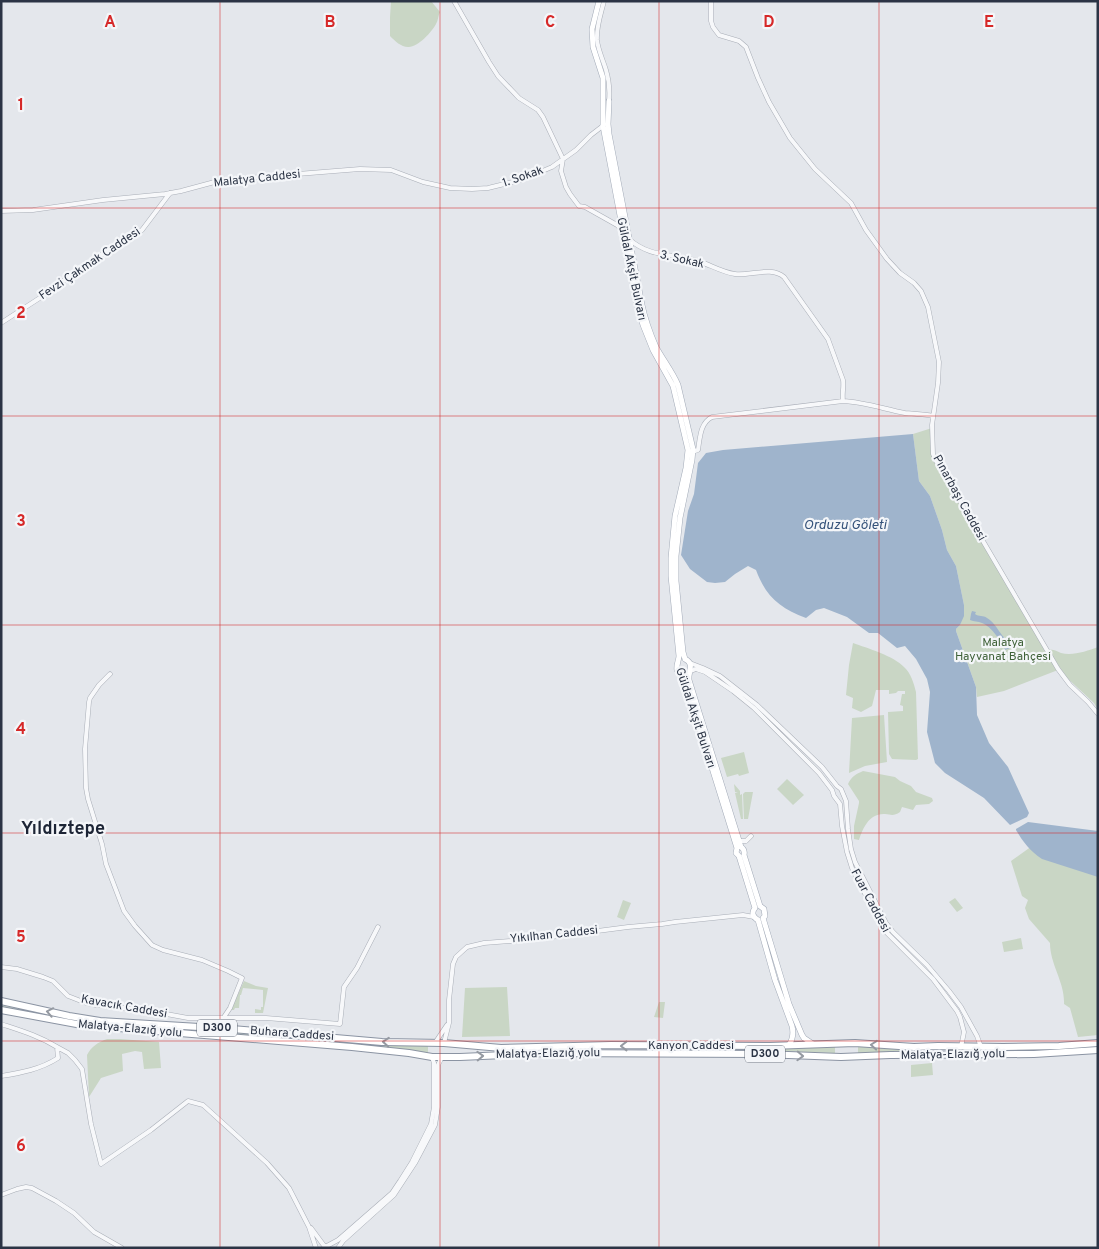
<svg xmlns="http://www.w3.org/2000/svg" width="1099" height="1249" font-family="Overpass,sans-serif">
  <rect width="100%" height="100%" fill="#e4e7ec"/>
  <!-- green -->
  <path fill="#c9d6c5" d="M391,1H431L440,12C438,16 438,21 436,24C432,32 417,48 408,47C401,47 395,41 390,36V17Z
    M932,428L934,458L944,472L1058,670L1004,691L977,697L976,687L956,631V629L960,625L964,605L956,566L947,550L942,530L930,496L919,481L913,434Z
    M853,643C867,648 894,656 904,667C911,673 914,684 916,692L918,759L916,760L892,759L889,754L888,712L903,711V706L900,705L902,694H905V691H898L896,693L889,694V690H876L872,706L861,712L852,708L853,698L846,695L849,665Z
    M1098,647V710L1094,703L1065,676L1049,650C1054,649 1056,651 1061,653C1073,656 1087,651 1098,647Z
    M884,715L887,762L865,766L849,773L852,718Z
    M744,752L749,773L739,776L738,774L727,777L721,758Z
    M863,771L895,777L900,781L911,786L916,792L932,798L933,801L929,804L916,805L913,810L902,807L900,812C894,816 892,815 885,814C869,813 863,828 859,840L854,839V826L859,803V801L848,784C851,777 856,774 863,771Z
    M787,779L804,795L793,805L777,789Z
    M734,784L740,791V795L742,794L743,819H741L735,793L738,792H735Z
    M745,792H753L748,819H744L743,794Z
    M1032,846L1098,871V1035L1078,1037L1070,1008L1064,1004C1065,982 1050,965 1050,943L1029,919L1025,908L1028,900L1022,896L1011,861Z
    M955,898L963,908L957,912L949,902Z
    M623,900L631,903L624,920L617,917Z
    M1021,938L1023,949L1004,952L1002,942Z
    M244,981L256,986L268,988L263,1013H255V1009L261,1010V1007H263V990L243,988L241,995H240L239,1008H235L234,1010H231Z
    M507,987L510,1036L462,1037L465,988Z
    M659,1002H665L663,1018L654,1017Z
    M1,1005L52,1016L94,1022L428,1046V1054L386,1048L297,1039L94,1024L51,1018L1,1007Z
    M107,1039H120L159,1042L161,1068L144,1069L142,1052L135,1051L122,1054L123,1071L101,1078L89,1097L87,1055C91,1047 98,1042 107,1039Z
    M835,1045V1053L779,1051V1048Z
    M858,1045L919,1049V1051L858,1053Z
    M932,1063L933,1075L911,1077V1065Z"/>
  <!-- water -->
  <path fill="#9fb4cc" d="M913,434L919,481L930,496L942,530L947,550L956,566L964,605V616L960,625L956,629V631L976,687L977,715L989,743L1008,767L1029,813L1027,817L1010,825L984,798L945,773L935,763L927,732L930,692L927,679L916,659L905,646L897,648L878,633H869L847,617L824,608L816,610L806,618C780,608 766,597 756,570L748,566L735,574L725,582L715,583L707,582L690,569L681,555L688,511L694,494L698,463L706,453L723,450Z
    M972,611L976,612L975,614C979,617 983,615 987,618C998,624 1000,639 1014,644L1015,646L1005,650C1002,642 991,626 982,623C978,621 974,622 970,620L971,614Z
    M1028,822L1098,831V877L1042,859C1030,851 1023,842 1016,830V829Z"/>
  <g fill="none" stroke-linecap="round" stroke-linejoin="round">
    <defs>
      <path id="minor" d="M454,1L489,62L498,76L519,98L538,110L543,117L563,159L561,171L566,187L570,194L579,206L585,207L617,225L623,231
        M604,1C601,14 596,27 597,40C598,50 603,60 606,70C609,80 610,90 609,101
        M711,1V21L713,27L719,35L739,41L746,47L758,78L769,102L790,138L815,169L851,203L866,230L887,259L900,273L914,283L921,291L928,307L939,362L938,383L932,425L933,454L936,461L949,479L963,507L1058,669L1070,685L1088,702L1098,714
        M1,211L33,210L103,200L165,194L181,191L222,180L360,169L391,170L423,182L450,188L472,189L488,188L521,180L552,167L576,150L591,135L604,125
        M629,239C650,258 673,253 698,261C711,265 721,272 735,274C751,276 771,266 784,277L828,339L843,380C844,387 842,393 843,401
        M1,323L49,292L77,270L88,264L108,250L130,238L142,230L170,193
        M692,452L698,450C700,438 700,423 712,417L843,401C864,402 884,409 905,413C914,414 923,414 933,416
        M690,663L703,668L720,676L757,705L822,767L837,786L841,789L846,801L848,829L851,849L855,862L886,923L893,932L927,965L949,991L961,1007L977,1036L981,1047
        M691,671L696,669L705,672L733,691L754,708L819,773L832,790L834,796L840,804L842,826L847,852L852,868L858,881L887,933L933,979L957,1011L960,1017L964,1032L961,1047
        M110,674L99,685L90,698L89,702L85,749L86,788L88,799L102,844L106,864L124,911L135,926L152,945L163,950L202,960L228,971L242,978L230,1008L224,1017
        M739,841H746L751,836
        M1,967L17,969L43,977L53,981L68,996L86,1003L96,1005L150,1011L188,1018H266L340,1024L344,987L357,968L378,927
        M1,1024C22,1031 39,1036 57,1047L58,1058C41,1069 21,1073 1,1076
        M435,1043L447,1025
        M444,1043L449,1023V1000L453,964L456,957L467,947L484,943L536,939L628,927L662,924L675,922L743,915L754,917
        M57,1047L68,1053L75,1060L82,1069L91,1124L101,1164L151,1130L188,1101L203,1105L267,1163L289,1188L309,1227L316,1248
        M1,1195L17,1189L26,1187L32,1188L56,1201L74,1213L94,1232L122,1248
        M311,1228L325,1247L338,1240L345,1234L392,1193L400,1181L412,1162L431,1124L434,1107V1063L432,1057
        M338,1248L343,1241L394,1195L415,1163L435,1125L438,1107V1065L442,1057"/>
      <path id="major" d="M599,1L592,29L593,47L603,78V126L637,305L643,325L653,350L673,386L688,450L686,468L675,516L671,558V576L679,656C679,660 676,665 677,670C678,673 682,675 684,678L737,848L736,853L739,856L755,908C751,913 753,917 758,920L775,980L792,1026C794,1034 793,1039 789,1045
        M609,101L608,124L609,134L642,305C645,319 650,333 656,347C663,360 672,371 678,385L693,449L692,460L680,518L676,556V581L683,652L685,659C695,664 688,671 689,680L741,847C744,849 745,851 744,855L760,906L764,909L765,916L763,918L789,1004L802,1035L804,1038L813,1044"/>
      <path id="highway" d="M1,1001L69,1016L100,1021L232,1029L382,1042L444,1043L501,1048L611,1045L770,1046L855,1043L914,1047L938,1046L1003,1047L1059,1046L1098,1043
        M1,1010L82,1025L352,1047L409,1053L432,1057H460L545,1053L760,1054L841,1057L890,1055L1034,1054L1098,1050"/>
    </defs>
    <!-- minor casing -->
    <use href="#minor" stroke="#a9aeb7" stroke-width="5"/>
    <!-- major casing -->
    <use href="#major" stroke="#a3abb8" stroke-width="6"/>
    <!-- highway casing -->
    <use href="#highway" stroke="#8b94a3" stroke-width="8"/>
    <!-- minor -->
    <use href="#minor" stroke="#f7f8fa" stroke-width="4"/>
    <!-- major -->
    <use href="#major" stroke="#fff" stroke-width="5"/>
    <!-- highway -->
    <use href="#highway" stroke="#fff" stroke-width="6"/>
  </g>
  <!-- one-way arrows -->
  <defs><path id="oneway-chevron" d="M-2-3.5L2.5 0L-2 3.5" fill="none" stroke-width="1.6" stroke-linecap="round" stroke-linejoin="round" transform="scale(1.25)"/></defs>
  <g stroke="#959aa2">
    <use href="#oneway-chevron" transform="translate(50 1012) rotate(-169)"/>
    <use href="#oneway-chevron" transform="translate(386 1042) rotate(-176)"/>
    <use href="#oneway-chevron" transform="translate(874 1045) rotate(-175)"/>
    <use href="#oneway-chevron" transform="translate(624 1046) rotate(-180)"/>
    <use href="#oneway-chevron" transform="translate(480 1056) rotate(-2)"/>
    <use href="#oneway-chevron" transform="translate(800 1056) rotate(2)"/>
  </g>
  <!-- grid -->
  <path fill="none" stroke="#d62828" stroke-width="1" stroke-opacity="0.55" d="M220,1V1248M440,1V1248M659,1V1248M879,1V1248M1,208H1098M1,416H1098M1,625H1098M1,833H1098M1,1041H1098"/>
  <g text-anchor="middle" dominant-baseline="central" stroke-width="4.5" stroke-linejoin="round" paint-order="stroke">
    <!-- shield labels -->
    <g fill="#f4f6f9" stroke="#676e7b" stroke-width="1">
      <rect x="197" y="1019.5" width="40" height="17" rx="4"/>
      <rect x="745" y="1045.5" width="40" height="17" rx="4"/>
    </g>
    <g font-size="11" font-weight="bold" fill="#2b3445">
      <text x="217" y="1028">D300</text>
      <text x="765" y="1054">D300</text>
    </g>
    <!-- street labels -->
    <g font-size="12" fill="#2b3445" stroke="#f4f6f9">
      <text transform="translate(523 177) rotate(-19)">1. Sokak</text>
      <text transform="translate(257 179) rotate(-6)">Malatya Caddesi</text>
      <text transform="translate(682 260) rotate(13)">3. Sokak</text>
      <text transform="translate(90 264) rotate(-34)">Fevzi Çakmak Caddesi</text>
      <text transform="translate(631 269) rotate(78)">Güldal Akşit Bulvarı</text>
      <text transform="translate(959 498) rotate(61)">Pınarbaşı Caddesi</text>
      <text transform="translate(695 718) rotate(72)">Güldal Akşit Bulvarı</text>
      <text transform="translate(870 901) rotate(62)">Fuar Caddesi</text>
      <text transform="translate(554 935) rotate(-6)">Yıkılhan Caddesi</text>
      <text transform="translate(124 1007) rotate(10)">Kavacık Caddesi</text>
      <text transform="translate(130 1029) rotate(5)">Malatya-Elazığ yolu</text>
      <text transform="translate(292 1034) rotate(4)">Buhara Caddesi</text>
      <text x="691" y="1046">Kanyon Caddesi</text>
      <text transform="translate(548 1054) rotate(-1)">Malatya-Elazığ yolu</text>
      <text transform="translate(953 1055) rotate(-1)">Malatya-Elazığ yolu</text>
    </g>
    <!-- park labels -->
    <g font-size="12" fill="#3f6138" stroke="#f4f6f9">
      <text x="1003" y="643">Malatya<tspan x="1003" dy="14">Hayvanat Bahçesi</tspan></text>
    </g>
    <!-- water labels -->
    <g font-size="14" font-style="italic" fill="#34527a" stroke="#f4f6f9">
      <text x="845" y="525">Orduzu Göleti</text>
    </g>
    <!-- district labels -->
    <g font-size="18" font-weight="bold" fill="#1d2536" stroke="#f4f6f9">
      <text x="63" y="829">Yıldıztepe</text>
    </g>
  </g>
  <g font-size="16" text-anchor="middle" font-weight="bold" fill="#d62828" stroke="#f4f6f9" stroke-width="4.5" stroke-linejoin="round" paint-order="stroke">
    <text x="110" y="27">A</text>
    <text x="330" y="27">B</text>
    <text x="550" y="27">C</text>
    <text x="769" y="27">D</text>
    <text x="989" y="27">E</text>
    <text x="21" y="110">1</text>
    <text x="21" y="318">2</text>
    <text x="21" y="526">3</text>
    <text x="21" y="734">4</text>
    <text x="21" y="942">5</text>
    <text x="21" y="1151">6</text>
  </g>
  <!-- border -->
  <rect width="1099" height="1249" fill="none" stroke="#2b3445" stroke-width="5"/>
</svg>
